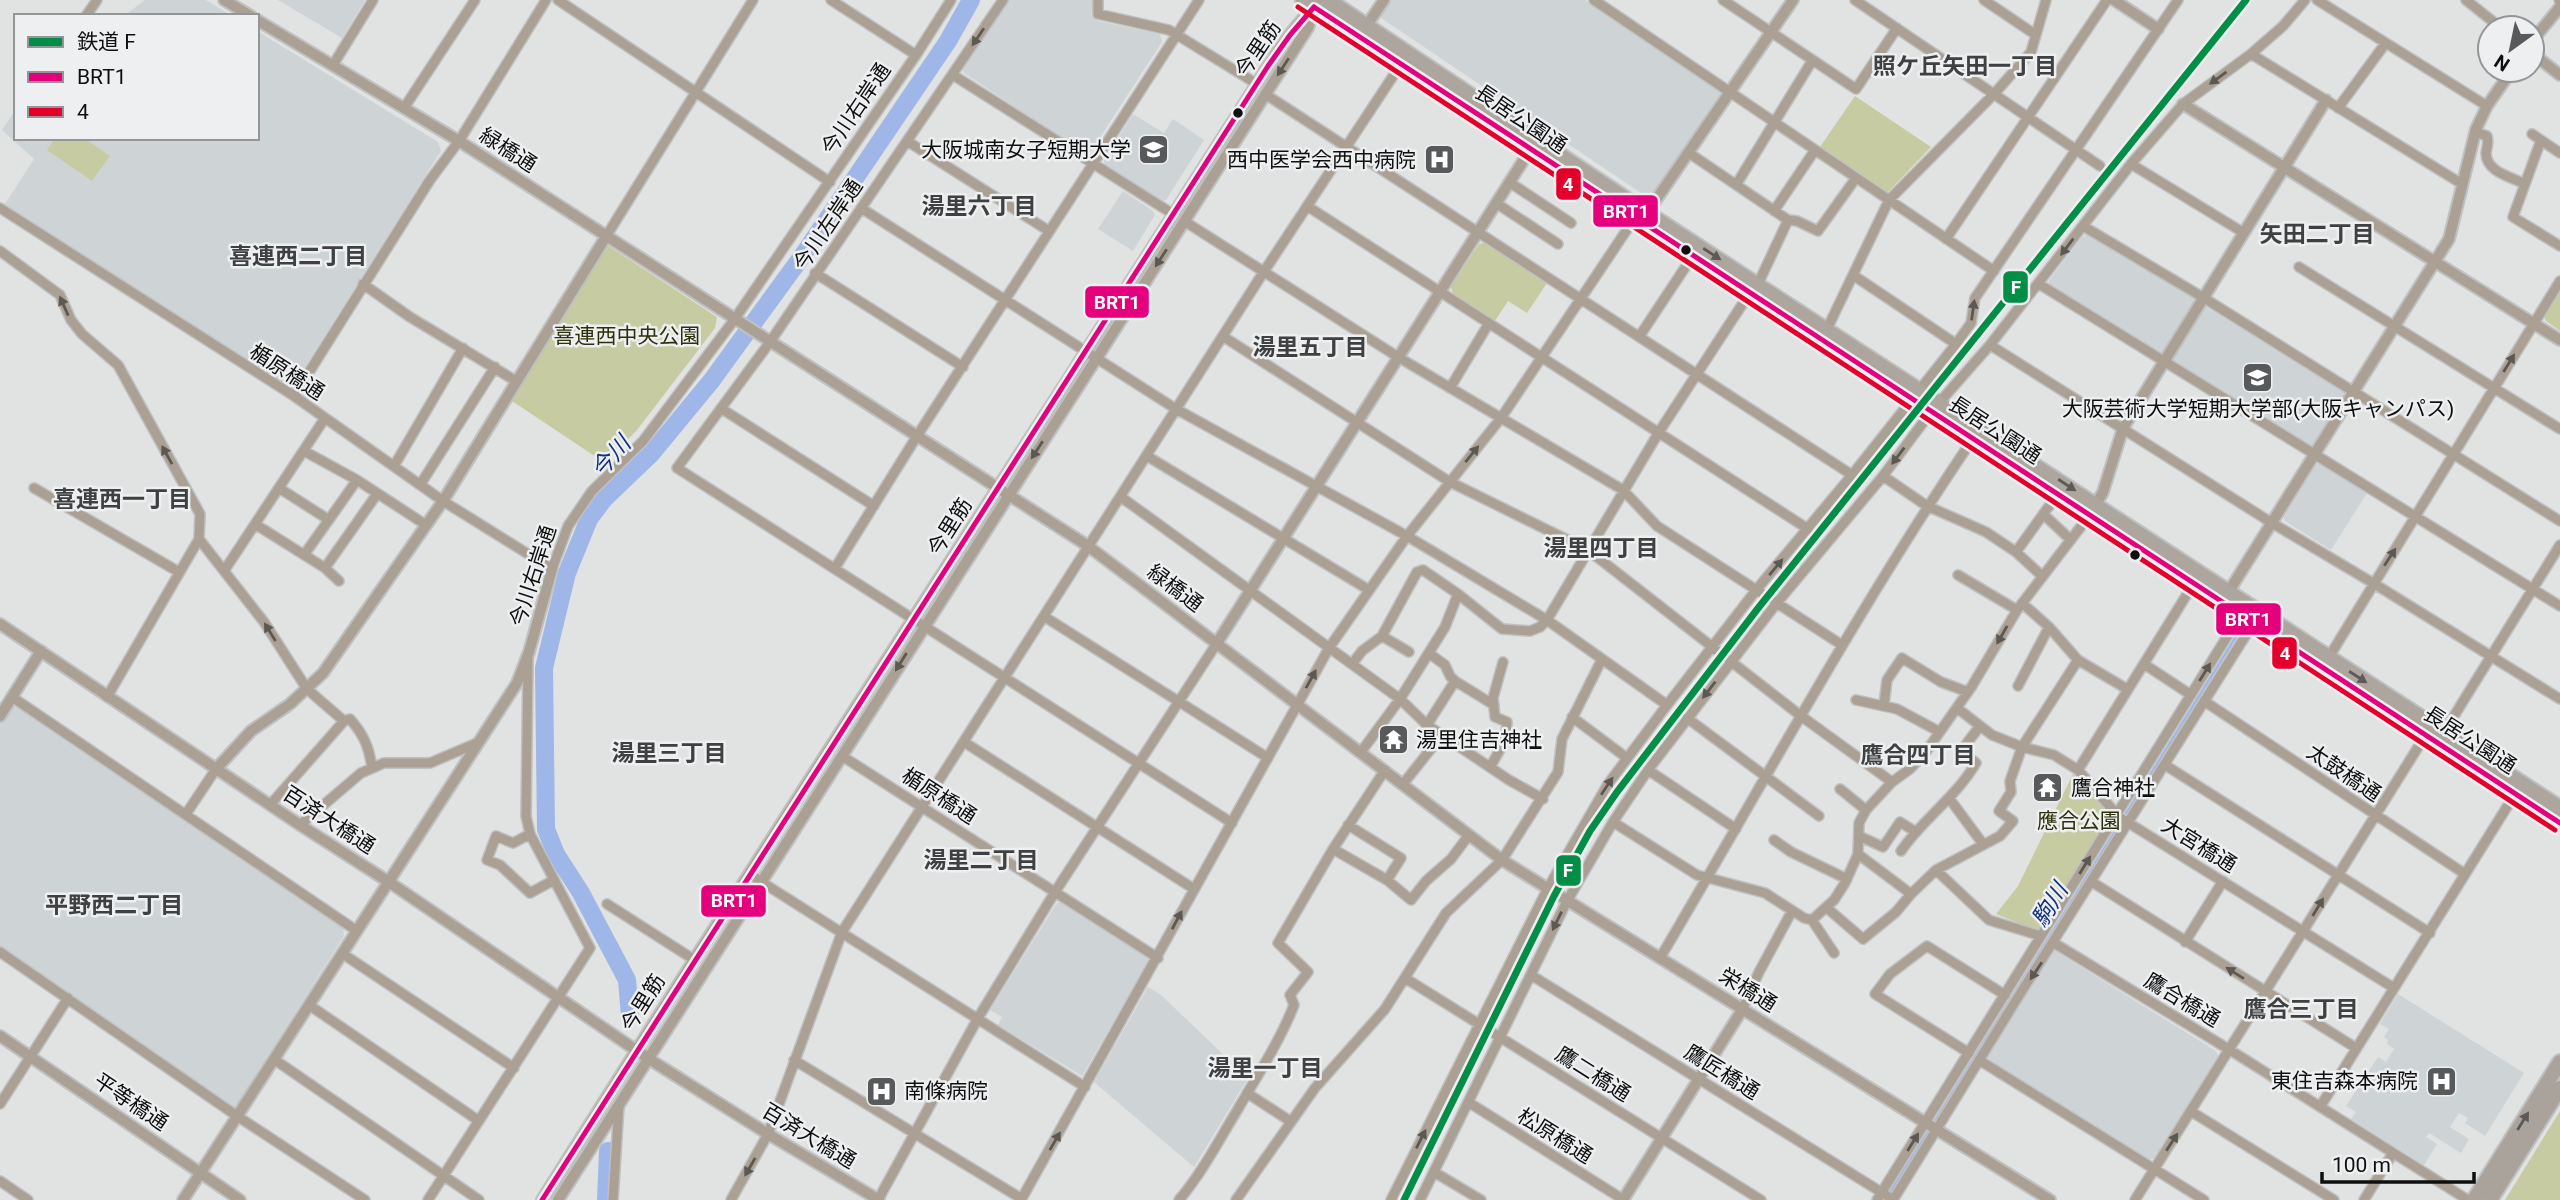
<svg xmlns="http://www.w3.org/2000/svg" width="2560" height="1200" font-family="Roboto,'Noto Sans JP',sans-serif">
  <rect width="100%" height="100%" fill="#e1e2e2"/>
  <!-- built -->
  <path fill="#ced3d5" d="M145,0H206L232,16H124Z
    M278,0H365L342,38Z
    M1009,0H1094L1091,15L1098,21L1160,34L1162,42L1091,151L1084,153L964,73L962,66Z
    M1389,0H1585L1720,90L1721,93L1651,196L1647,197L1381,18L1380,12Z
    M257,31L438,142L441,151L292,387L288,389L5,204L34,159L2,130L16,109V138H257Z
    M1133,114L1164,133L1173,119L1204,140L1166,200L1158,202L1105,167L1104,160Z
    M1123,191L1153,211L1155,215L1133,251L1098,229Z
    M2089,234L2193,298L2194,304L2163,352L2158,354L2049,286V280L2083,236Z
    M2205,306L2346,393L2310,449L2169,361Z
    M2321,463L2367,493L2331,550L2285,521L2284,517L2316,465Z
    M17,706L343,927L344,936L235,1107L230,1108L0,950V723L10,708Z
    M1064,901L1148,957V962L1082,1076L998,1025L1002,1017L990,1010L1057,903Z
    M2052,951H2055L2216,1051L2218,1056L2155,1158L2147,1160L1988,1060L1986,1055Z
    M1148,987L1161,995L1248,1078L1194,1167L1094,1082Z
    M2398,994L2524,1073L2485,1136L2465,1123L2468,1118L2459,1113L2450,1127L2469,1139L2461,1153L2429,1133L2426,1137L2437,1144L2424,1165L2351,1119L2356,1112L2346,1106L2378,1057L2386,1062L2394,1049L2387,1044L2388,1040L2384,1037L2389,1029L2380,1024Z"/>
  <!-- green -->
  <path fill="#c7cba2" d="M1855,96L1931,147L1888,192L1820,147Z
    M55,138H84L110,156L92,181L47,150Z
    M1484,243L1547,283L1527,313L1508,301L1495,321L1453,294L1451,287L1479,244Z
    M607,245L717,317L715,328L637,430L605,463L512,401Z
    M2560,292V331L2546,321L2544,317Z
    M2073,774L2110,815V820L2042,929L2036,930L1996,914L2018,886Z
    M2560,1111V1200H2505Z"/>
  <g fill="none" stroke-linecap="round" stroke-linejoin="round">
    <!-- stream -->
    <path stroke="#9eb6e8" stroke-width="2.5" d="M1933,1124L2242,627
      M1885,1200L1930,1129"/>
    <!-- river -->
    <path stroke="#9eb6e8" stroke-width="18" d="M630,1016L627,980L581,893L556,854L546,829L544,668L567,573L589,519L604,499L651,454L712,380L803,255L948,41L971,0
      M606,1200L608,1151"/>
    <defs>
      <path id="minor" d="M558,0L830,182
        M831,0L916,55
        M1003,0L770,342L677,468L1232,823
        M1098,0V14L1169,30L1257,84
        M1594,0L1994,271
        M1723,0L1856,89L1897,28
        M1855,0L2100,166
        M1984,0L2036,35
        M2317,0L2487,106
        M2466,0L2501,28
        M2559,0L2560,1
        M86,16L97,0
        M2251,54L2462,184
        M333,65L373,0
        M953,75L1173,214
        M1265,94L1852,475
        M404,108L475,0
        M2338,108L2385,44
        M2475,132L2487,136C2489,143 2487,146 2486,153C2486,172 2511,177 2525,184
        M2532,134L2560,153
        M2541,140L2513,217L2560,246
        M907,141L1049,231
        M1689,153L1788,220L1758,284
        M2131,164L2244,233
        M1509,182L1571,223
        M1736,185L1812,61
        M1496,203L1558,244
        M1307,206L1808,529
        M0,208L294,396L443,501L552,569L568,526L592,491L643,441L734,320L916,55L951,0
        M861,208L1176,409L1407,536L1547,620L1667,705
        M1774,211L1815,150
        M1788,220L1797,221L1818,231L1856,178
        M1184,221L1398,357L1623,490L1657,526L1842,645
        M2083,226L2204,298L2560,521
        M607,235L753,0
        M1946,239L2107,0
        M0,251L60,295L71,320L82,334L118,365L200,514L199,539L107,697
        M2299,267L2560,429
        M815,273L963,367
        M1853,275L1956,344
        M363,284L410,317L516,381
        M2039,284L2560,606
        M1827,329L1889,200L1994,94L2031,52L2046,0
        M1224,337L1450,482L1588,550L1801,716L1892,782
        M1639,337L1692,257
        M1990,345L2272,523L2373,583L2560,699
        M1450,388L1489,323
        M294,396L430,180L459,141L546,0
        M722,409L874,506
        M304,451L357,480L426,525
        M1147,456L1369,590
        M394,466L463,348
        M1883,476L1927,506L1986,532L2016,552L2042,576
        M420,485L495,367
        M34,488L179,572
        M279,488L329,520
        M1121,497L1400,699L1445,627L1458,594
        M2043,514L2071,540
        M255,524L325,568L339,581
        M199,539L264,622L307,689L344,721L350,719C364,735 369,747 372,768
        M2016,552L2057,495
        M304,555L357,480
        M325,568L377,494
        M835,568L917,436L1199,0
        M224,571L325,418
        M1958,575L2017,610
        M2022,603L2049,627L2078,660
        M1045,617L1268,758
        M1382,636L1409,652
        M1430,654L1445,665L1450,676L1455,681L1494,705
        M2329,657L2560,281
        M1352,664L1362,651L1382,636L1417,572L1423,570L1458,594L1502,629L1530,631L1540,627L1547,620L1659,432L1749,294
        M2144,664L2191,695
        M1455,681L1427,725L1509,780L1543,799
        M2018,686L2049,627
        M12,697L357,931
        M1856,700L1897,709L1940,732
        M2204,701L2465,874
        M1884,705L1887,680L1902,658L1941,682L1968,692
        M1957,708L1992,735L2022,747L2054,755L2078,770L2119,817L2394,988
        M1572,717L1627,758
        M1687,718L1819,816
        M964,742L1194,889
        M1361,752L1400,699L1427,725
        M842,756L1158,958
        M2165,765L2430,933
        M1490,767C1499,752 1507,739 1507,722L1495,717L1493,698L1503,662
        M1648,770L1736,829
        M2078,770L2194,583
        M1403,784L1442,735
        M1840,789L1866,810
        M1949,798L1983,844
        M270,805L344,721
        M186,814L216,769
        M1613,822L1697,875L1765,893L1804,918L1812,920L1834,953
        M300,825L361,773L384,763H430L477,743
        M1348,825L1401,858L1387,880
        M530,834L513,843L496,836L487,860L500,865L530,893L554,880
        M1859,836L1883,847L1900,822L1916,832
        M1774,840L1791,852L1847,879
        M1333,849L1387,880L1411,900L1426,881L1451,859L1469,835
        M1901,851C1923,819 1956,797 1976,763L1961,751L1980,726
        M1858,854L1911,894
        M1936,870L1989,920L2041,936
        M749,874L1085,1087
        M2092,882L2356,1048
        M607,904L693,959
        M1827,908L1863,939L1896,912L1911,894L1936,870L2000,836L2013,821L1999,811L2011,792L2010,781L2022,747L2078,660L2127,689
        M1812,920L1834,900L1845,883L1858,854L1859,823L1866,810L1892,782L1910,769L1925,753L1972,686L2017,610L2089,516
        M2185,942L2223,881
        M2054,943L2230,1050L2468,1200
        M0,952L237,1116L365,1200
        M343,954L514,1068
        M1660,958C1763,784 1859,607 1972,440
        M1531,975L1894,1200
        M1405,978L1761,1200
        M309,1005L479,1121
        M1742,1010L1759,972L1792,911
        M1969,1053L1875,994L1890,974L1927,946L2005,995
        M275,1060L479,1200
        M794,1060L1022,1199
        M1979,1060L2204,1200
        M1247,1093L1290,1121
        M1468,1102L1624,1200
        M0,1104L68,998
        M2320,1107L2515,794
        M2192,1112L2334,1200
        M1434,1172L1481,1200
        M0,1181L28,1200
        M428,1200L590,948L530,834L526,816L528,659
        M613,1200L619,1105
        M731,1200L768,1134L842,932L1263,273L1401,64
        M878,1200L978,1018L1055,892L1217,643
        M1021,1200L1329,648L1407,536L1501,418L1634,219
        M1179,1200C1202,1173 1219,1140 1238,1109C1257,1076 1280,1041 1294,1005L1290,995L1308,972L1278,943L1333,849L1385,770
        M1236,1200L1315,1088L1385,1009L1446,913L1502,860L1558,772L1562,739L1602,659
        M1391,1200L1548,888L1608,784L1667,705L1757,589L1852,475L1956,344L1971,323L1975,298L2178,0
        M1420,1200L1566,903L1613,822L1648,770L1776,604L1883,476L1931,412L1990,345L2131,164L2183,104L2251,54L2283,26L2305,0
        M1877,1200L2243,611
        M1893,1200L2015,1002L2256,619
        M2135,1200L2425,736L2443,732L2449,724L2560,545
        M2364,1200L2393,1153"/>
      <path id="tertiary" d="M224,0L251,16
        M2114,0L2158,29
        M257,20L459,141L1088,546L1502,860L2050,1200
        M1367,25L1384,0
        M2532,41L2560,7
        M2532,53L2560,75
        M2183,104L2560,340
        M1642,215L1647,213L1793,0
        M2093,510L2103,492L2123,428L2326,100
        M2226,596L2449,239L2476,129L2487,106L2512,70
        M0,624L300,825L389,882L649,1059L768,1134L879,1200
        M1217,643L1530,150
        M0,716L41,651
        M216,769L251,731L290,704L323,673L443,501L607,235
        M0,1036L240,1200
        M183,1200L517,683L529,652L552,569
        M542,1200C715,924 893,650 1070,376C1123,294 1175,211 1228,129C1255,89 1279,41 1314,7
        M558,1200L1308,28L1317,0
        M1623,1200L1742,1010"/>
      <path id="primary" d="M2474,1200L2560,1062
        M2490,1200L2560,1088"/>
      <path id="trunk" d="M1303,0L1749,294L2560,823
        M1328,0L1647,213L2560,808"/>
    </defs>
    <!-- minor casing -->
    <use href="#minor" stroke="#bfc0c0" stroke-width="12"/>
    <!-- tertiary casing -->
    <use href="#tertiary" stroke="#bfc0c0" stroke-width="14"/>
    <!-- primary casing -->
    <use href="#primary" stroke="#bfc0c0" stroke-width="18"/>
    <!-- trunk casing -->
    <use href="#trunk" stroke="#bfc0c0" stroke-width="18"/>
    <!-- minor -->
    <use href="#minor" stroke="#aaa094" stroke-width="9"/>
    <!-- tertiary -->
    <use href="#tertiary" stroke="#aaa094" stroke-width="10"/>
    <!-- primary -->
    <use href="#primary" stroke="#aaa39b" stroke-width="14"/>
    <!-- trunk -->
    <use href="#trunk" stroke="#aca69e" stroke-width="14"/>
    <defs>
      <path id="bus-1" d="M1314,7L2560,823
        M542,1200L1268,66L1290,35L1314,7"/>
      <path id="bus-2" d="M1298,7L2555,830"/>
    </defs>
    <!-- bus-1 casing -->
    <use href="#bus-1" stroke="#edeff0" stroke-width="10"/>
    <!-- bus-2 casing -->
    <use href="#bus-2" stroke="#edeff0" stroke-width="10"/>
    <!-- bus-1 -->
    <use href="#bus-1" stroke="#e5007d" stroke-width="5"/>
    <!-- bus-2 -->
    <use href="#bus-2" stroke="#e4002b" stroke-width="5"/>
    <defs>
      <path id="rail-1" d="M1404,1200L1554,896L1590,831L1617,792L1759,607L2246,0"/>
    </defs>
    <!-- rail-1 casing -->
    <use href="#rail-1" stroke="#edeff0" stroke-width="12"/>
    <!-- rail-1 -->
    <use href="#rail-1" stroke="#028e46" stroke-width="7"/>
  </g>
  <!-- one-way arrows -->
  <defs><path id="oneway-solid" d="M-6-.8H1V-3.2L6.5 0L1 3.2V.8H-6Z" transform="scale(1.75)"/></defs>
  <g fill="#5c5852">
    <use href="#oneway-solid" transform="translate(978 37) rotate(124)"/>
    <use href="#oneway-solid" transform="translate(1283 67) rotate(123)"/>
    <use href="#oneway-solid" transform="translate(2218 78) rotate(144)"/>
    <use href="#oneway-solid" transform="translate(2067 247) rotate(127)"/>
    <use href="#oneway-solid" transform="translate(1161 258) rotate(123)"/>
    <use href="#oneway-solid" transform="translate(64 306) rotate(-114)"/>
    <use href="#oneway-solid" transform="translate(1973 310) rotate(-82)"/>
    <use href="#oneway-solid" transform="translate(2509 363) rotate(-58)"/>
    <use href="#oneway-solid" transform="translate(1037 450) rotate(123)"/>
    <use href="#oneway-solid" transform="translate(1472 454) rotate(-51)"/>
    <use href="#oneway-solid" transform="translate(167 455) rotate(-119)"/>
    <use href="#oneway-solid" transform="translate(1898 456) rotate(127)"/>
    <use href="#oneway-solid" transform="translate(2390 557) rotate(-57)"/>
    <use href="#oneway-solid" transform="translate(1776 567) rotate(-50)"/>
    <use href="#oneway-solid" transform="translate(270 632) rotate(-122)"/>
    <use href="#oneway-solid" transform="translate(2002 635) rotate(120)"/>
    <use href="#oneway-solid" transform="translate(901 662) rotate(122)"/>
    <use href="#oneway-solid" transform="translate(2205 672) rotate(-58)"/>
    <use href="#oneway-solid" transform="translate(1311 679) rotate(-61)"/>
    <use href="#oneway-solid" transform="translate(1709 690) rotate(128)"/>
    <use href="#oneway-solid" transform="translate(1607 786) rotate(-56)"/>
    <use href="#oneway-solid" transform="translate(2085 865) rotate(-58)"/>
    <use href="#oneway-solid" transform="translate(2318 907) rotate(-59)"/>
    <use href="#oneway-solid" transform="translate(1177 920) rotate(-62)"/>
    <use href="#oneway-solid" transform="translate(1557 921) rotate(116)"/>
    <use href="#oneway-solid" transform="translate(2036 971) rotate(124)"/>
    <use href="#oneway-solid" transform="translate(2235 973) rotate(-148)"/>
    <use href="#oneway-solid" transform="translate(1421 1139) rotate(-63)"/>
    <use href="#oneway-solid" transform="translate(1055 1141) rotate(-60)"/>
    <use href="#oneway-solid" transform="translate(1913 1142) rotate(-58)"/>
    <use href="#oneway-solid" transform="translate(2172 1142) rotate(-57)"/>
    <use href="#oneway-solid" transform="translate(750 1167) rotate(120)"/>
  </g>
  <g fill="#5e5a57">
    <use href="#oneway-solid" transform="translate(1712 254) rotate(33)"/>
    <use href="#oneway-solid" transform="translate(2067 485) rotate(33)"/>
    <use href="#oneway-solid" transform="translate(2358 677) rotate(33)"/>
  </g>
  <use fill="#5c5956" href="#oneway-solid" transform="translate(2523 1121) rotate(-58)"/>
  <!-- icons -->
  <defs>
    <symbol id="university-square" viewBox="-11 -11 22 22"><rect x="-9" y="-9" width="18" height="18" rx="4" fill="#58595a" stroke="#edeff0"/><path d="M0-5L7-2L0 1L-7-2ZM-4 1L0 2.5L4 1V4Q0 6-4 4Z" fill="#fff"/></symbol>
    <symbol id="hospital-square" viewBox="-11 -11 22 22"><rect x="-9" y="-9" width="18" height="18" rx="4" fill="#58595a" stroke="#edeff0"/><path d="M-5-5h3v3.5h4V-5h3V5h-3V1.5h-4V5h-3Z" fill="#fff"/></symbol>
    <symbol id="temple-square" viewBox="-11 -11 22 22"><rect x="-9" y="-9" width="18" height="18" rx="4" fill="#58595a" stroke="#edeff0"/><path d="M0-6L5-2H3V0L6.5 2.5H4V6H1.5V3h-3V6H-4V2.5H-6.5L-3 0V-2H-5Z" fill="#fff"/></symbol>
  </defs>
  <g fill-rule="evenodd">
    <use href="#university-square" x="1136" y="132" width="35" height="35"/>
    <use href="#hospital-square" x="1422" y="142" width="35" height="35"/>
    <use href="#university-square" x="2240" y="360" width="35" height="35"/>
    <use href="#temple-square" x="1376" y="722" width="35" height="35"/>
    <use href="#temple-square" x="2030" y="770" width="35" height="35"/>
    <use href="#hospital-square" x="2424" y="1064" width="35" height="35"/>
    <use href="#hospital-square" x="864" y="1074" width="35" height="35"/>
  </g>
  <!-- markers -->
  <g fill="#0f0f10" stroke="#edeff0" stroke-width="2.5">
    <circle cx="1238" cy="113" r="6"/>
    <circle cx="1686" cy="250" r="6"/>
    <circle cx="2135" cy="555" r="6"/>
  </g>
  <g text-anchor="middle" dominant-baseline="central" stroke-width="5" stroke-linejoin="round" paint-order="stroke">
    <!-- street labels -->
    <g font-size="21" fill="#0f0f10" stroke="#edeff0">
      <text transform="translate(1258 49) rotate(-56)">今里筋</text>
      <text transform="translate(856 109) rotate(-56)">今川右岸通</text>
      <text transform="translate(1521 119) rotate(34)">長居公園通</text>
      <text transform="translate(508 150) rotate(33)">緑橋通</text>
      <text transform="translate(828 225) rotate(-56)">今川左岸通</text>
      <text transform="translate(287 372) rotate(33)">楯原橋通</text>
      <text transform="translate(1995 430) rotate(33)">長居公園通</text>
      <text transform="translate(950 527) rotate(-58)">今里筋</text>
      <text transform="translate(533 576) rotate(-72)">今川右岸通</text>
      <text transform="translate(1175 588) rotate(37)">緑橋通</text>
      <text transform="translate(2470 740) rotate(33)">長居公園通</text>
      <text transform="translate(2344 773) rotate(34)">太鼓橋通</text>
      <text transform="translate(939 796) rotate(33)">楯原橋通</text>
      <text transform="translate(329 820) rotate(33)">百済大橋通</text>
      <text transform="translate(2199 845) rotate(32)">大宮橋通</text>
      <text transform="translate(1748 990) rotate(32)">栄橋通</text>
      <text transform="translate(2182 1000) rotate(31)">鷹合橋通</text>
      <text transform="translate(643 1003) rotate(-58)">今里筋</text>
      <text transform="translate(1722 1072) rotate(32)">鷹匠橋通</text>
      <text transform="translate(1593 1074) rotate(32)">鷹二橋通</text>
      <text transform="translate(131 1102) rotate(34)">平等橋通</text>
      <text transform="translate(809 1136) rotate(31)">百済大橋通</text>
      <text transform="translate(1555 1136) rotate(32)">松原橋通</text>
    </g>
    <!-- poi labels -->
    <g font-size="21" fill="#0f0f10" stroke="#edeff0" text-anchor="end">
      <text x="1131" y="150">大阪城南女子短期大学</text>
      <text x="1416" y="160">西中医学会西中病院</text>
      <text x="2258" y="409" text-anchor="middle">大阪芸術大学短期大学部(大阪キャンパス)</text>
      <text x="1416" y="740" text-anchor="start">湯里住吉神社</text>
      <text x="2071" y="788" text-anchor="start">鷹合神社</text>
      <text x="2418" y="1081">東住吉森本病院</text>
      <text x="904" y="1091" text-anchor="start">南條病院</text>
    </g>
    <!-- park labels -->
    <g font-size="21" fill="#2e300a" stroke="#edeff0">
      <text x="627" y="336">喜連西中央公園</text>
      <text x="2079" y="821">應合公園</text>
    </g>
    <!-- neighbourhood labels -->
    <g font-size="23" font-weight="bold" fill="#3f4041" stroke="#edeff0">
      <text x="1965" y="66">照ケ丘矢田一丁目</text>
      <text x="979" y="206">湯里六丁目</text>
      <text x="2317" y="234">矢田二丁目</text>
      <text x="298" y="256">喜連西二丁目</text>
      <text x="1310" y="347">湯里五丁目</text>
      <text x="122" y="499">喜連西一丁目</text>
      <text x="1601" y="548">湯里四丁目</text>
      <text x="669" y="753">湯里三丁目</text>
      <text x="1918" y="755">鷹合四丁目</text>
      <text x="981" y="860">湯里二丁目</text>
      <text x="114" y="905">平野西二丁目</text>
      <text x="2301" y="1009">鷹合三丁目</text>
      <text x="1265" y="1068">湯里一丁目</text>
    </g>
    <!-- water labels -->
    <g font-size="23" font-style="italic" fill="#123183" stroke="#edeff0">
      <text transform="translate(611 457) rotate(-49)">今川</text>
      <text transform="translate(2050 905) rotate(-58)">駒川</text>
    </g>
  </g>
  <g stroke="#edeff0" stroke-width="2.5">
    <rect x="1555" y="167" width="27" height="34" rx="7" fill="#e4002b"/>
    <rect x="1592" y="194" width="67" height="34" rx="7" fill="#e5007d"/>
    <rect x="2002" y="270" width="27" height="34" rx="7" fill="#028e46"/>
    <rect x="1084" y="285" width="66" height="34" rx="7" fill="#e5007d"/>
    <rect x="2215" y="602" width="67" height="34" rx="7" fill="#e5007d"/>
    <rect x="2271" y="636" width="27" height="34" rx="7" fill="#e4002b"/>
    <rect x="1555" y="854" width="27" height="33" rx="7" fill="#028e46"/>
    <rect x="700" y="884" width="67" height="34" rx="7" fill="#e5007d"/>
  </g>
  <g font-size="19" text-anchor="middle" font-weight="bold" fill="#fff">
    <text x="1568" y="191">4</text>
    <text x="1626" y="218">BRT1</text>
    <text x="2016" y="294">F</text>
    <text x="1117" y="309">BRT1</text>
    <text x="2248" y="626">BRT1</text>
    <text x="2285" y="660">4</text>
    <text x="1568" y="877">F</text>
    <text x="734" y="907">BRT1</text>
  </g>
  <!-- legend -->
  <rect x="14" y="14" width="245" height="126" fill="#edeff0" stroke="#949596" stroke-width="2"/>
  <rect x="28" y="37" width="35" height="10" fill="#028e46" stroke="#949596" stroke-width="2"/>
  <text x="77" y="49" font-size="21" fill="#0f0f10">鉄道 F</text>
  <rect x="28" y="72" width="35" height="10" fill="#e5007d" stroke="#949596" stroke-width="2"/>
  <text x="77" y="84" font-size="21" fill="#0f0f10">BRT1</text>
  <rect x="28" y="107" width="35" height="10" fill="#e4002b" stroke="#949596" stroke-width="2"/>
  <text x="77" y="119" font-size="21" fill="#0f0f10">4</text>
  <!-- north arrow -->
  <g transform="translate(2511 49) rotate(213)"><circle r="33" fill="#edeff0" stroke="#949596" stroke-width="2"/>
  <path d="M0-5L12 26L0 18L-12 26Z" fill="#58595a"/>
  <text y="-10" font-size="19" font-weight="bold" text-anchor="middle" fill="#0f0f10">N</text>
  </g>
  <!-- scale -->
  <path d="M2322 1172v10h152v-10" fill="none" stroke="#0f0f10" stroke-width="3.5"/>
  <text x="2332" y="1172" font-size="21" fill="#0f0f10" stroke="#edeff0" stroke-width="5" paint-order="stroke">100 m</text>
</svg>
